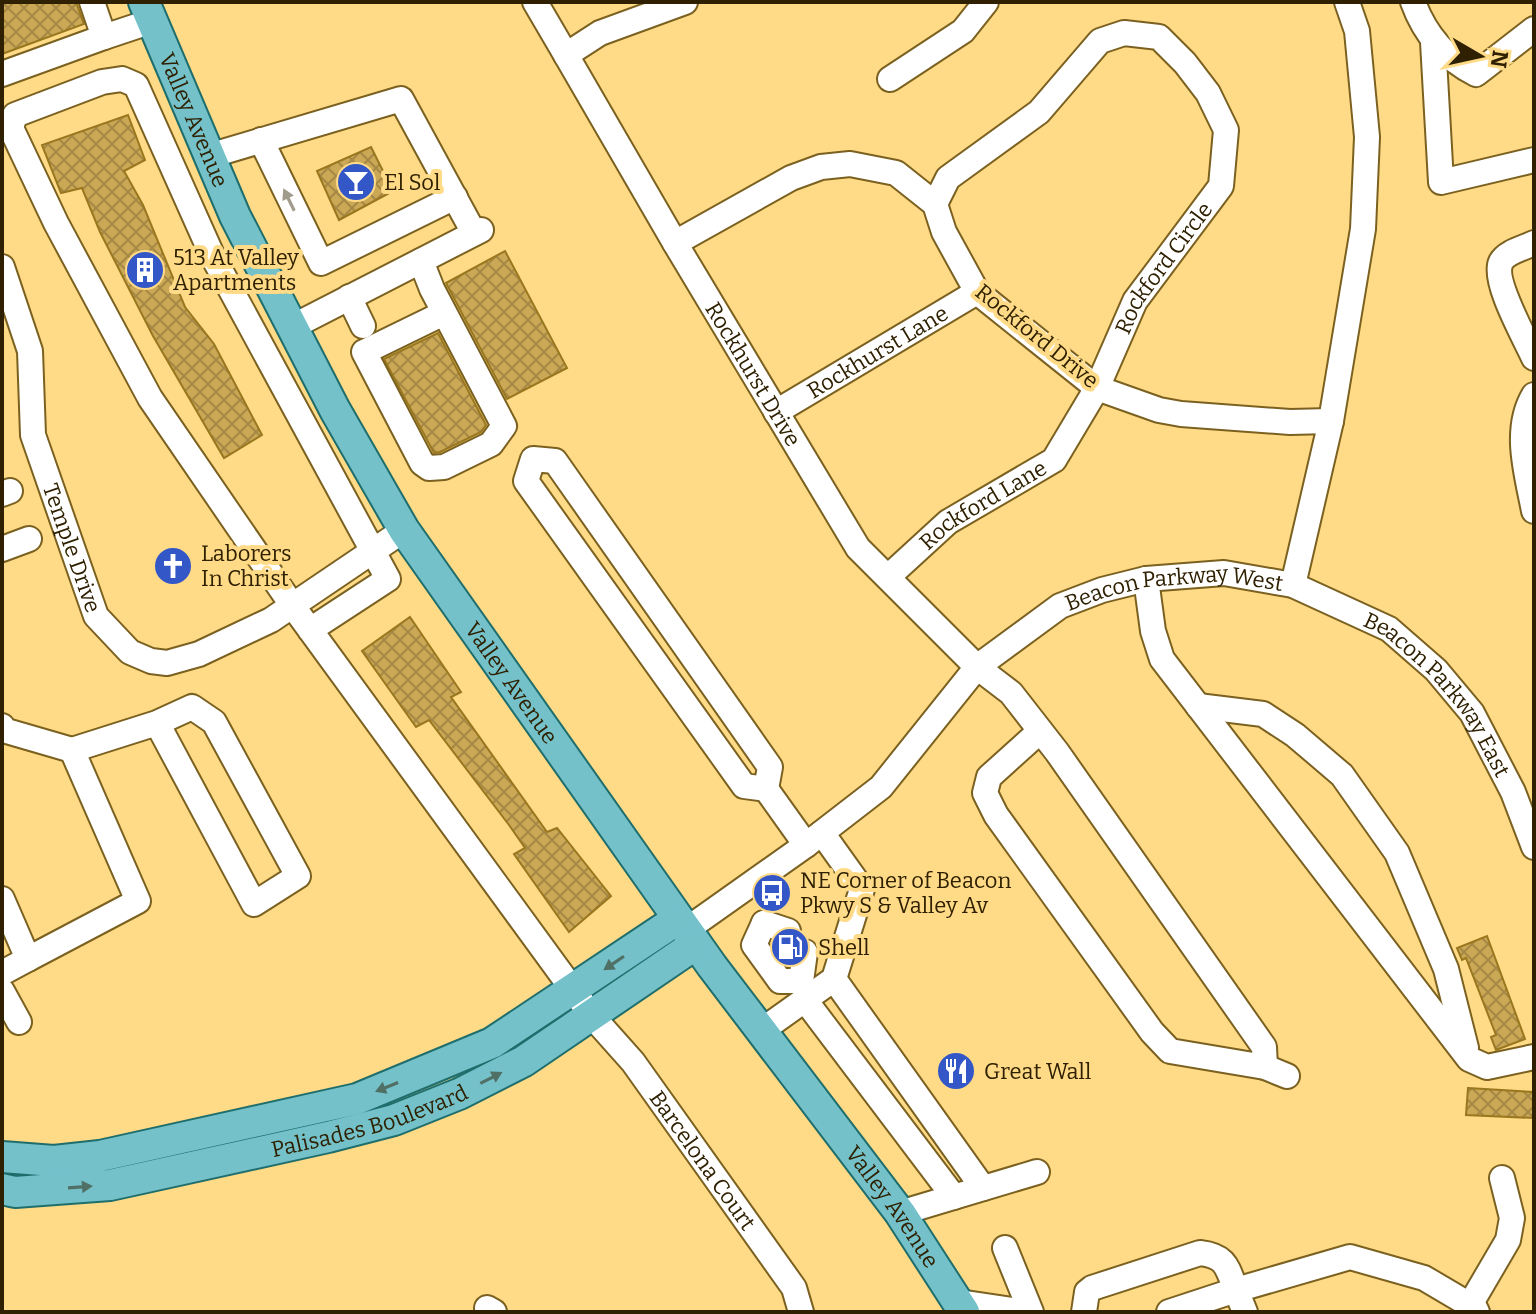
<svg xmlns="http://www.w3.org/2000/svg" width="1536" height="1314" font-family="Bitter,serif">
  <defs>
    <pattern id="building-cross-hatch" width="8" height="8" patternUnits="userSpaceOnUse" patternTransform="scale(2)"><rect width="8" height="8" fill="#cba855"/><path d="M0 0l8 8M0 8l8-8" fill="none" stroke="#a58844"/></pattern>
  </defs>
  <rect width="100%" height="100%" fill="#ffda87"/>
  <!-- building -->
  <path fill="url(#building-cross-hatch)" stroke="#99771e" stroke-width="2" d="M2,2H76L84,24L2,54Z
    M128,115L145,160L124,171L143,205L185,307L214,344L262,435L224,458L153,336L100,232L82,188L61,193L42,145Z
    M371,147L393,191L339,220L317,171Z
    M505,251L567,368L507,399L446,283Z
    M438,333L486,425L481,432L440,452L434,453L384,359Z
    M410,617L461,692L451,697L547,832L557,828L611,896L569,932L514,854L525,848L509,825L429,720L416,727L362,651Z
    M1487,936L1525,1039L1496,1050L1491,1037L1496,1035L1466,958L1462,960L1457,948Z
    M1468,1088L1534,1092V1118L1466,1115Z"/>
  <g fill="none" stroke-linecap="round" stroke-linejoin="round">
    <!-- minor-tunnel -->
    <path stroke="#d5b56c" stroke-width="24" stroke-dasharray="24 12" stroke-linecap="butt" d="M775,940L791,962"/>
    <defs>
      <g id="minor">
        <path d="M92,2L104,37L152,21"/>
        <path d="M535,2L566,55L600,33L685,2"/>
        <path d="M1413,2C1425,35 1446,59 1476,74L1534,29"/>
        <path d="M1433,42L1441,182L1534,160"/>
        <path id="s1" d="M566,55L675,243L858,548L977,667L1011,693L1057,752L1264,1047L1265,1067"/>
        <path d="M2,74L104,37"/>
        <path d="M890,79L963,31L986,2"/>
        <path d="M261,140L321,263L455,197"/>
        <path d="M209,156L401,99L474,233"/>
        <path d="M675,243L791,178L821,167L850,164L896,173L935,204L944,232L977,292L1097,388L1159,410L1181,414L1290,422L1331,421"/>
        <path d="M1534,243C1524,248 1506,252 1501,262C1492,280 1525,338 1534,358"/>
        <path d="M421,261L432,289L504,426L491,444L444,467L429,468L422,463L364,352L444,313"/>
        <path id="s2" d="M2,267L30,351L33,435L96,616L130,652L151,661L167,663L199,654L271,620L404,530"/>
        <path d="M349,297L363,326"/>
        <path d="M292,327L481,230"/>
        <path d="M1534,395C1513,430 1527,474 1534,511"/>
        <path id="s3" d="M776,412L977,292"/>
        <path d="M533,459L555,461L770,767L766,789L744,786L526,481Z"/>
        <path d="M2,494L10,491"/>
        <path d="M2,549L29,539"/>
        <path id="s4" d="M888,577L948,522L1054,460L1097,388L1135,301L1221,186L1226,130L1208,93L1185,63L1159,37L1124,33L1100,41L1039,112L948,178L935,204"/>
        <path d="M1146,579L1153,631L1162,659L1469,1059L1487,1067L1534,1057"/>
        <path d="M1293,585L1331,421L1363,229L1367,137L1357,31L1347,2"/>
        <path id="s5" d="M310,630L388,579L212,255L136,85L122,79L102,82L15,115L11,128L56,223L150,398L292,605L592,1016L633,1062L794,1288L801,1312"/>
        <path d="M1198,706L1263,714L1295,735L1342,775L1397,853L1446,969L1466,1048"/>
        <path d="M2,726L3,730L72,750"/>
        <path d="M1040,731L989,777L985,793L996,815L1152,1032L1170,1051L1265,1067L1287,1076"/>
        <path d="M766,789L806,845"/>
        <path d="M2,899L28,959L138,901L72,750L157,723L192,707L214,722L298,876L254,904L157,723"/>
        <path d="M764,923L754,945L780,981H801"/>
        <path d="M764,923L788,931"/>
        <path id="s6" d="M686,930L806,845L881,787L977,667L1060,606L1102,590L1146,579L1224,573L1293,585L1389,629L1436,670L1472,713L1513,792L1534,847"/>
        <path d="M2,973L28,959"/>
        <path d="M834,979L983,1188"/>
        <path d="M801,981L805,952"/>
        <path d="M2,991L19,1022"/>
        <path d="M805,1000L954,1197"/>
        <path d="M761,1031L834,979L862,889L822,833"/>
        <path d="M900,1213L1037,1172"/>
        <path d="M1005,1248L1031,1312"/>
        <path d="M959,1302L1025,1312"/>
        <path d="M1470,1305L1508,1240L1512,1218L1502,1178"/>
        <path d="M487,1308L494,1312"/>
        <path d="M1084,1312L1087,1292L1092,1288L1200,1253C1227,1256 1227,1268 1236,1290L1169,1312"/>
        <path d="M1245,1312L1236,1290L1350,1257L1424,1278L1475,1308L1477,1312"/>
      </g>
      <g id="major">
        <path id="s7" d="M144,2L235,216L335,410L404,530L712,966L900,1213L964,1312"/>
        <path d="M2,1157L54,1161L100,1156L357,1099L492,1043L678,919"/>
        <path id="s8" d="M2,1189L15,1192L110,1185L328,1137L394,1120L459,1094L524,1061L696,944"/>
      </g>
    </defs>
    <!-- minor casing -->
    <use href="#minor" stroke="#7b6120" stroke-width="28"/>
    <!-- major casing -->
    <use href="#major" stroke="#1f6e6c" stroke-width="34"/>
    <!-- minor -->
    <use href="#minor" stroke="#fff" stroke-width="24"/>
    <!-- major -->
    <use href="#major" stroke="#74c1ca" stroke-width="30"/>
  </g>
  <!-- one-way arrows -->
  <defs><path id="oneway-solid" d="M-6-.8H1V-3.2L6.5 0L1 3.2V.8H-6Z" transform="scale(2)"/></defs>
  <use fill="#a19b8c" href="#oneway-solid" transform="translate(289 200) rotate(-116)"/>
  <g fill="#517065">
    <use href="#oneway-solid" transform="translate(614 963) rotate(146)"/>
    <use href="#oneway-solid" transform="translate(491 1078) rotate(-27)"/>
    <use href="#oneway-solid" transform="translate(387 1087) rotate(158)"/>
    <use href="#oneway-solid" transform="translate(80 1187) rotate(-4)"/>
  </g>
  <!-- icons -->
  <defs>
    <symbol id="bar-disc" viewBox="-11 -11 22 22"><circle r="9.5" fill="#3357c7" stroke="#ffda87"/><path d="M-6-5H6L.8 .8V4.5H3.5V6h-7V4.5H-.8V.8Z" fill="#fff"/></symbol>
    <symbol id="building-disc" viewBox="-11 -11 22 22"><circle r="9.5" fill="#3357c7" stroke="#ffda87"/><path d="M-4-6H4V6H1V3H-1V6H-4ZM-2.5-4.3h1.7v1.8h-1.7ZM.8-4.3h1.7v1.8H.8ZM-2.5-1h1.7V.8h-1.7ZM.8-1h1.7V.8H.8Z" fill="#fff"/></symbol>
    <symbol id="church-disc" viewBox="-11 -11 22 22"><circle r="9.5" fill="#3357c7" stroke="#ffda87"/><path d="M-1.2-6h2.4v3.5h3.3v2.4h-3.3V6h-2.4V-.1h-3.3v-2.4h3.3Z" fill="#fff"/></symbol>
    <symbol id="bus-disc" viewBox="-11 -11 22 22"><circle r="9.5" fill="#3357c7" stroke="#ffda87"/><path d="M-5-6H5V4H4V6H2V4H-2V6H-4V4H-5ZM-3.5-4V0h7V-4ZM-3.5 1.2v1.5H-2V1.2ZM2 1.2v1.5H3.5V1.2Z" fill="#fff"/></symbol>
    <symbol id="fuel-disc" viewBox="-11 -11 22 22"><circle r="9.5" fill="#3357c7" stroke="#ffda87"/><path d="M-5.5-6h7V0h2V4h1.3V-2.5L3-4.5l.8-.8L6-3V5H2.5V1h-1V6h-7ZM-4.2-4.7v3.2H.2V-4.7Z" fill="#fff"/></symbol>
    <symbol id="restaurant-disc" viewBox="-11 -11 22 22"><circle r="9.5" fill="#3357c7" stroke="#ffda87"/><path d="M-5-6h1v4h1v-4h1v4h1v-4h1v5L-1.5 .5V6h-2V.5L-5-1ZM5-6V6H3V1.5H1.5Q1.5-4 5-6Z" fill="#fff"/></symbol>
  </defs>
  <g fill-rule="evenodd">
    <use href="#bar-disc" x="334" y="160" width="44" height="44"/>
    <use href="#building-disc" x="123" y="248" width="44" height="44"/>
    <use href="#church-disc" x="151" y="544" width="44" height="44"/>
    <use href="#bus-disc" x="750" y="871" width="44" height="44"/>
    <use href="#fuel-disc" x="768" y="925" width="44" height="44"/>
    <use href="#restaurant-disc" x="934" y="1049" width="44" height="44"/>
  </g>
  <g text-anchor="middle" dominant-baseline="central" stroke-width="8" stroke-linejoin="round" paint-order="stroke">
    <!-- street labels -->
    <g font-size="22" fill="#2e2000" stroke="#ffda87">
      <text stroke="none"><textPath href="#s7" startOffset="128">Valley Avenue</textPath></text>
      <text stroke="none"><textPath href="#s4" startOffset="426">Rockford Circle</textPath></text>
      <text transform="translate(1037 336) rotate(39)">Rockford Drive</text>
      <text stroke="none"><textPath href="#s3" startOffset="118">Rockhurst Lane</textPath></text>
      <text stroke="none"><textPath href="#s1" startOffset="370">Rockhurst Drive</textPath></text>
      <text stroke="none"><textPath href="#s4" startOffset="120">Rockford Lane</textPath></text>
      <text stroke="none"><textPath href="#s2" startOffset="292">Temple Drive</textPath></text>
      <text stroke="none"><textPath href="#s6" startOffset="616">Beacon Parkway West</textPath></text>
      <text stroke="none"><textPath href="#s7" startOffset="776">Valley Avenue</textPath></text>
      <text stroke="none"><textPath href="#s6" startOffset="924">Beacon Parkway East</textPath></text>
      <text stroke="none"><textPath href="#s8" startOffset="376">Palisades Boulevard</textPath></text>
      <text stroke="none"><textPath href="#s5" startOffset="2036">Barcelona Court</textPath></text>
      <text stroke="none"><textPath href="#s7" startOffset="1424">Valley Avenue</textPath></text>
    </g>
    <!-- poi labels -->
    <g font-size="22" fill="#2e2000" stroke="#ffda87" text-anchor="start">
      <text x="384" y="182">El Sol</text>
      <text x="173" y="257">513 At Valley<tspan x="173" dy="25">Apartments</tspan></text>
      <text x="201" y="553">Laborers<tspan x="201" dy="25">In Christ</tspan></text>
      <text x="800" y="880">NE Corner of Beacon<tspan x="800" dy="25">Pkwy S &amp; Valley Av</tspan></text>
      <text x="818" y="947">Shell</text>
      <text x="984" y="1071">Great Wall</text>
    </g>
  </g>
  <!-- border -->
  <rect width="1536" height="1314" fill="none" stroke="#2e2000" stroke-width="8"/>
  <!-- north arrow -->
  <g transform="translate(1480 56) rotate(99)" stroke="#ffda87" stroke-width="6" paint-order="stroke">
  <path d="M0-6L14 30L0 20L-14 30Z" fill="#2e2000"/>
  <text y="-12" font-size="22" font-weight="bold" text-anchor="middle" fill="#2e2000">N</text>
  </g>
</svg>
